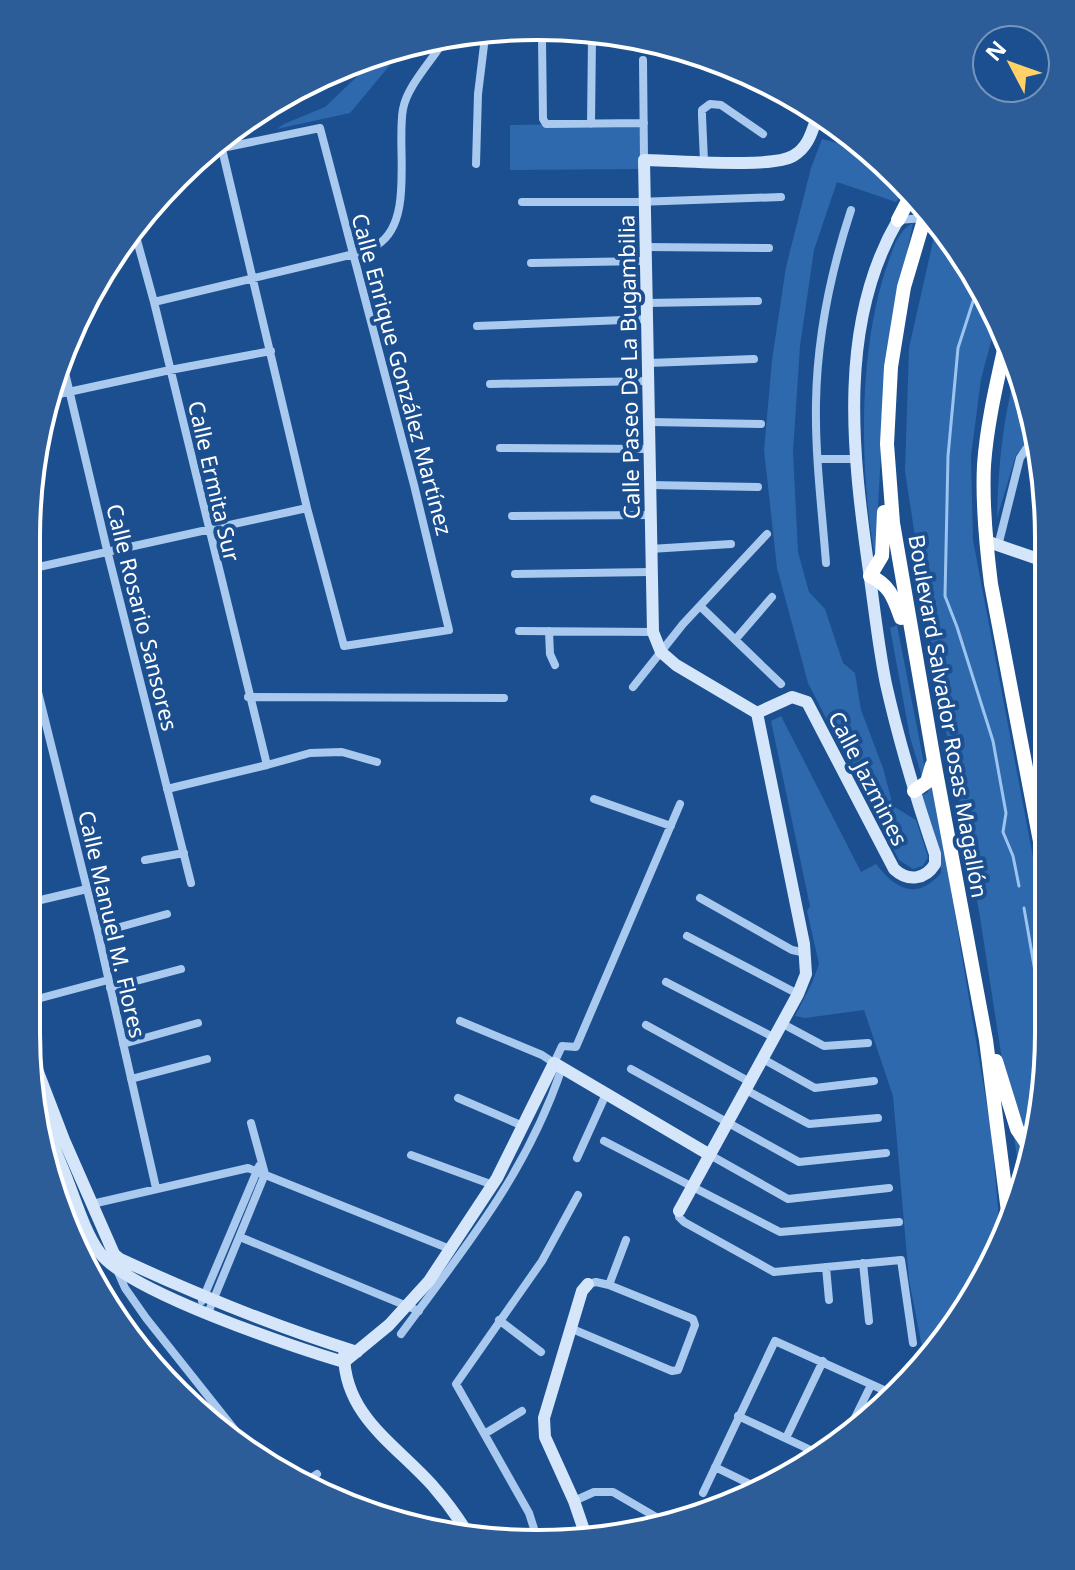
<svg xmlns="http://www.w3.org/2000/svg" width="1075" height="1570" font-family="'Noto Sans',sans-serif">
  <rect width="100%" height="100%" fill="#1b4f8f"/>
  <!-- green -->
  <path fill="#2e69ad" d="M392,55L395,59L350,113L277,129L284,124L325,107L367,67V60Z
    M644,123V169L510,170V125Z
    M822,139C855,147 887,159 908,188L896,202L837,182L814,250L800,346L793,452L798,552L809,592L825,609L843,663L855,673L861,710L883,768L893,806L916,820L928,857L923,866L913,869L899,860L808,683L777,568L764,450L772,360L786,267L811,168Z
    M913,223L887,351L875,557C859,471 858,347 888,263C893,249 898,230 913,223Z
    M936,228L998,316L981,379L971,456L973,540L1047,931L1049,1032L1020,1176L979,911L938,687L905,471L909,348Z
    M1016,370L1032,417L1026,426L1028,440L1016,455L997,518C998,467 1003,419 1016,370Z
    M897,625L926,774L922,777L910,737L890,628Z
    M781,716L861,872L876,864C895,889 917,901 941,873V859L921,795L927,793L933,783L991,1130L1001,1241L924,1357L909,1280L893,1096L864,1010L805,1018L795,1016L812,983L819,964L807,911L810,906L771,721Z"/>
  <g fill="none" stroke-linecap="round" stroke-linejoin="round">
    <!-- stream -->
    <path stroke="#9cc4f0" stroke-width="3" d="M978,286L958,348L948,456L945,596L957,627L993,741L1006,813L1003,832L1013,856L1019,886
      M1024,908L1047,1040"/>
    <!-- street -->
    <path stroke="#a9c9ee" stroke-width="8" d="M542,40L543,119L546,124L644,123
      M643,60L644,160
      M591,124L592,38
      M221,145L307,508L344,646L449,630L414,485L320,128L222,148
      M704,161L702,116V110L710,104L721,105L763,134
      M476,164L478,94L485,37
      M522,202H637L781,197
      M898,220L924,218
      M135,233L154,302L267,765L167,789
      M645,247L769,248
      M531,263L646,261
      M154,302L354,254C361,251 370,249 377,245C415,222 396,146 403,109C407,87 429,64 441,45
      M647,303L758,301
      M477,326L647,319
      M62,360L107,550L191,883
      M649,363L754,359
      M490,384L649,381
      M50,396L170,370L271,351
      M650,422L761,424
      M500,448L650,449
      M818,459H855
      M650,485L758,487
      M512,516L650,515
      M998,546L1020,458L1026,449L1039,439
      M650,549L731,544
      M826,563C822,510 815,456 816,403C817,340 831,271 851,210
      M34,568L307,508
      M515,574L651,572
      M700,606L781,684
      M519,631L653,632
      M549,631L550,654L555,665
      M735,640L772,597
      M32,668L98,933L156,1188
      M633,687L683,624L767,534
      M248,697L504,698
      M267,765L310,753L342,752L377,762
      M594,799L671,826
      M145,860L184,853
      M700,898L792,950L806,953
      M28,903L87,889
      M98,933L167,914
      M687,936L798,994
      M666,982L775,1038
      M110,988L181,969
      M26,1002L108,980
      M460,1021L542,1055L554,1063L562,1046L576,1047L680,804
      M783,1024L824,1046L868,1043
      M646,1025L750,1082
      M123,1044L198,1023
      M763,1059L815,1088L874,1081
      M631,1069L799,1162L886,1153
      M131,1079L207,1059
      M746,1090L809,1124L878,1118
      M458,1098L523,1126
      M604,1141L780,1232L899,1222
      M411,1155L493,1185
      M710,1155L788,1199L889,1188
      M577,1158L606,1094
      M92,1204L248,1168L450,1249
      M679,1211V1217L684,1222L774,1272L901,1260L913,1343
      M240,1237L419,1311
      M863,1263L869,1321
      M826,1267L829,1300
      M117,1270L125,1288L146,1318L242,1439
      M609,1285L626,1240
      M202,1301L259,1166
      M208,1313L265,1174L251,1123
      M499,1320L541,1352
      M570,1328L672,1371L678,1370L695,1325L693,1319L609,1285L596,1282L588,1284
      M401,1334C466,1246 526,1174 562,1068
      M738,1416L817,1453
      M849,1430L871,1385
      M486,1433L522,1411
      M786,1438L823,1361
      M715,1467L764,1491
      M305,1482L317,1474
      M703,1493L775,1341L897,1396
      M744,1498L750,1484
      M574,1501L594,1492H613L668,1524
      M537,1538L529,1513L456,1384L542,1261L578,1195"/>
    <!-- secondary -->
    <path stroke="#d6e6fa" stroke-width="12" d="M986,541L1041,560
      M757,713L676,665L661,652L653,632L644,160C674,160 771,169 793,156C807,148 811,135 816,120
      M28,1046L64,1140L114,1254L120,1259C200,1296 273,1326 357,1352
      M36,1070C34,1102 51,1140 63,1169C74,1195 84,1232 100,1253C127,1291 295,1348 344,1362L389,1325L429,1281L497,1178L554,1063L710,1155
      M679,1211L798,994L806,974L804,944L757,713L792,697L807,702L894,869C908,882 925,880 935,864V854C916,798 899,742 886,684C878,645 874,604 868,564C852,450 838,323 898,220
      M344,1355C345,1416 395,1444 432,1485C447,1502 460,1520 472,1540
      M586,1536L574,1501L545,1437L544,1418L582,1291L588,1284"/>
    <!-- highway -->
    <path stroke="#fff" stroke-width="14" d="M926,213L904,287L891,367L887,444L893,523L934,761L986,1040L1010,1227
      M898,220L912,193
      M1006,341C997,382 987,423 984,465C982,504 986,544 991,584L1046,873
      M884,512L882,556L870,576C890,585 894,599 901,618
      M914,791L927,782L932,765
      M996,1061L1017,1129L1027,1144"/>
  </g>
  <g text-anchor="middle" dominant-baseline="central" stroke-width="8" stroke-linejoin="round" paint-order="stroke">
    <!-- street labels -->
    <g font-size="22" fill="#fff" stroke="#1b4f8f">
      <text transform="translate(628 367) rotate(-91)">Calle Paseo De La Bugambilia</text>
      <text transform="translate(403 374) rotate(75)">Calle Enrique González Martínez</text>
      <text transform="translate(215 481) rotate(77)">Calle Ermita Sur</text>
      <text transform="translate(143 617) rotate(76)">Calle Rosario Sansores</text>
      <text transform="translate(949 716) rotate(80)">Boulevard Salvador Rosas Magallón</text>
      <text transform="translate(869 778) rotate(63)">Calle Jazmines</text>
      <text transform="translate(113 924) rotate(77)">Calle Manuel M. Flores</text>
    </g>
  </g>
  <!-- crop -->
  <path d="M0 0H1075V1570H0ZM537 40H538A497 497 0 0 1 1035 537V1033A497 497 0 0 1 538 1530H537A497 497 0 0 1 40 1033V537A497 497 0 0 1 537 40Z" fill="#2d5d98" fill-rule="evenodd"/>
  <path fill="none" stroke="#fff" stroke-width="4" d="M537 40H538A497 497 0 0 1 1035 537V1033A497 497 0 0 1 538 1530H537A497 497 0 0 1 40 1033V537A497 497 0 0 1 537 40Z"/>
  <!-- north arrow -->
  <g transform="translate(1011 64) rotate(311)"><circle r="38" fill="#1b4f8f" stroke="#7695bc" stroke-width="2"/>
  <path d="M0-6L14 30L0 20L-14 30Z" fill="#ffd166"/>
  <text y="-12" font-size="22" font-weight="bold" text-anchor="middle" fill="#ffffff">N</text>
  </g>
</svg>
